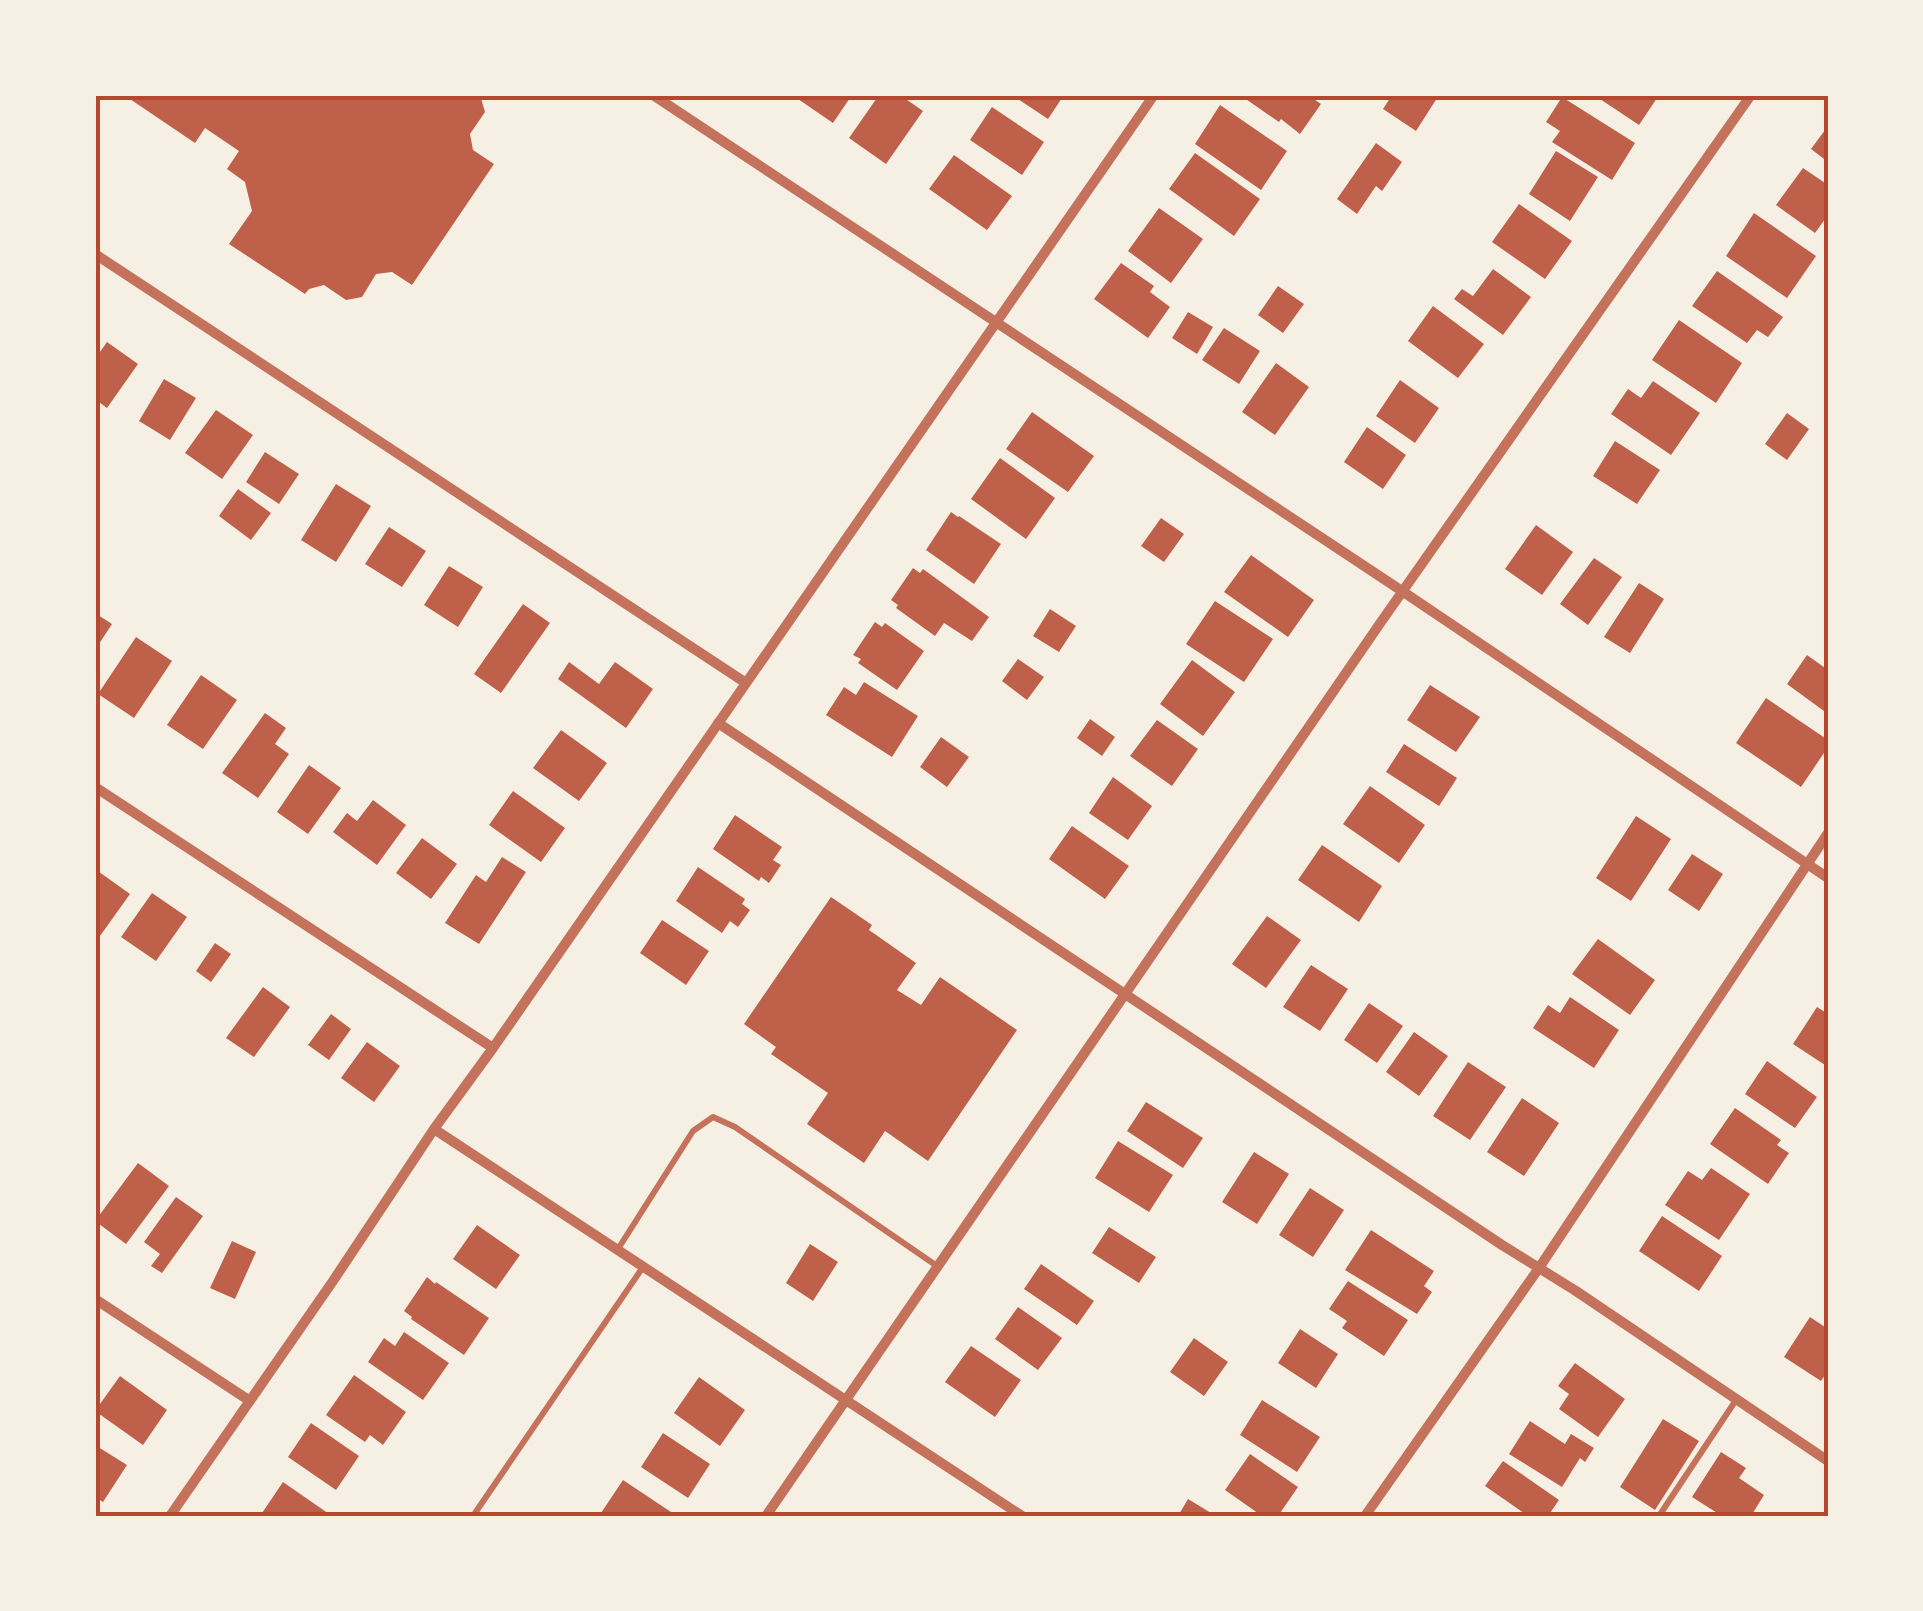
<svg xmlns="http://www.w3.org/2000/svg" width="1923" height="1611" font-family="'Source Serif 4',serif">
  <rect width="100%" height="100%" fill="#f6efe4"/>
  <!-- building -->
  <path fill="#bf614a" d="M124,95H480L485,112L470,134L473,150L494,164L412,285L392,272L376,274L362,297L346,300L324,285L309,289L305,294L229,244L252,211L245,182L227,169L239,151L205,128L195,143Z
    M801,95H852L833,123L798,99Z
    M879,95H900L923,111L886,164L849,138Z
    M1012,95H1064L1048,119Z
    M1240,95H1308L1321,104L1300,134L1281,119L1279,122Z
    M1392,95H1439L1416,131L1383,109Z
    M1594,95H1659L1639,125Z
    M1562,97L1635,143L1612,180L1552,142L1560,131L1546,122Z
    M1220,105L1287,151L1261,190L1195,144Z
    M992,107L1044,142L1022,175L970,140Z
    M1828,126V162L1811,149Z
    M1376,143L1402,162L1382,191L1376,186L1357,214L1337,199Z
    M1556,151L1598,177L1570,221L1529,194Z
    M1195,153L1260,199L1234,236L1169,189Z
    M954,155L1012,196L987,230L929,189Z
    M1803,168L1828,185V215L1815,233L1776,205Z
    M1519,204L1572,241L1545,279L1492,242Z
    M1159,208L1203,239L1171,283L1128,251Z
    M1754,213L1816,256L1787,298L1726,256Z
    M1121,263L1154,286L1150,292L1170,307L1148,338L1094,299Z
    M1493,269L1531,297L1503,335L1454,299L1462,289L1473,296Z
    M1717,271L1783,317L1768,337L1757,330L1747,343L1692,306Z
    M1278,286L1304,304L1283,333L1258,315Z
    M1433,306L1484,344L1458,378L1408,341Z
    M1188,312L1213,327L1197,354L1172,338Z
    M1679,320L1742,363L1716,403L1652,360Z
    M1224,328L1260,351L1239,384L1202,360Z
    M107,342L138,364L107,408L95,399V359Z
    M1276,363L1309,387L1275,435L1242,412Z
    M164,379L196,398L170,440L139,421Z
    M1400,380L1439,408L1415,443L1376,416Z
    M1653,381L1700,413L1671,455L1611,414L1628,389L1641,398Z
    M216,410L253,435L222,479L185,453Z
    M1032,412L1094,456L1068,492L1006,449Z
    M1787,413L1809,429L1787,460L1765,444Z
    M1367,427L1406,455L1383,489L1344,462Z
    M1615,441L1660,470L1637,504L1593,476Z
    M265,452L299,474L279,504L246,482Z
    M1000,458L1055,498L1026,539L971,499Z
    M336,484L371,506L336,562L301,540Z
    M238,489L271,513L251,540L219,516Z
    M951,512L958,517L959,516L1001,544L974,584L926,550Z
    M1161,518L1184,534L1164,562L1141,546Z
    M1536,525L1573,552L1542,595L1505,569Z
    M389,527L426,551L402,587L365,564Z
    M1251,555L1314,600L1288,637L1224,592Z
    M1594,558L1622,577L1588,625L1560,604Z
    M449,566L483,587L458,627L424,605Z
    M913,568L920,573L923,569L989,617L972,641L944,623L935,636L896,608L898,605L891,600Z
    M1639,583L1664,599L1630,653L1604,637Z
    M1215,601L1273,639L1244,682L1186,644Z
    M523,604L550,623L501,693L474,674Z
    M1050,609L1076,626L1059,652L1033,636Z
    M95,613L112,624L95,650Z
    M875,622L882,627L885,623L924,651L897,690L858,663L861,659L853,655Z
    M136,637L172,661L134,718L98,694Z
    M1807,655L1828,670V714L1787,684Z
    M1018,659L1044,677L1027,700L1002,681Z
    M1192,660L1235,692L1203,736L1160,704Z
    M569,662L599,684L615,662L653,689L626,728L558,679Z
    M201,675L237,700L203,749L167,725Z
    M864,682L918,716L892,757L826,715L844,687L856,695Z
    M1430,685L1480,717L1456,752L1407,720Z
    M1766,698L1828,740V747L1801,787L1736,743Z
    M265,713L286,728L275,744L289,754L258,798L222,773Z
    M1090,719L1115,737L1102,756L1077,738Z
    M1157,720L1198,749L1172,786L1130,756Z
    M561,730L607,763L579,801L533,768Z
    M941,737L969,757L947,787L920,767Z
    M1404,744L1457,778L1439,806L1386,772Z
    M309,765L341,788L308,834L277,812Z
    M1113,777L1152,806L1128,840L1089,813Z
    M1370,786L1425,825L1399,863L1343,824Z
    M513,791L565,828L541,862L489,825Z
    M373,800L406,825L377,865L333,832L347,813L357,821Z
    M735,815L782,847L773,860L781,865L769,883L761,877L759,881L713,849Z
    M1636,816L1671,839L1631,901L1596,878Z
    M1072,826L1129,866L1105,899L1049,859Z
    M422,838L457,864L431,899L396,873Z
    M1322,845L1382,886L1359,922L1298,880Z
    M1692,854L1723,874L1699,911L1668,890Z
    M502,857L526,872L479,944L445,923L476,875L486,882Z
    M698,867L745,899L742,904L750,910L738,927L730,921L722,933L676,901Z
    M95,869L130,894L95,943Z
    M152,893L187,917L156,961L121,937Z
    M831,897L872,925L869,930L916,963L897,990L921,1005L940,977L1017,1030L928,1161L885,1131L864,1163L807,1124L828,1093L771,1054L776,1047L744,1024Z
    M1267,916L1301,940L1266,988L1232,964Z
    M662,920L709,951L686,985L640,953Z
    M1598,939L1655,980L1630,1015L1572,974Z
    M215,943L231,954L211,982L196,971Z
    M1311,965L1348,989L1320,1031L1283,1007Z
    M263,987L290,1007L254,1057L226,1038Z
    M1570,997L1619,1030L1594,1068L1533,1028L1548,1005L1560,1013Z
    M1369,1003L1403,1026L1377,1063L1344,1040Z
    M1817,1007L1828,1014V1067L1793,1044Z
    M331,1014L351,1029L329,1060L308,1045Z
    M1414,1032L1448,1056L1419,1096L1386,1072Z
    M367,1042L400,1066L374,1102L341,1078Z
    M1767,1061L1817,1097L1795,1128L1745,1094Z
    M1468,1062L1506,1087L1470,1140L1433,1116Z
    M1522,1098L1559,1123L1524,1176L1487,1152Z
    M1146,1102L1203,1138L1183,1168L1127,1131Z
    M1735,1108L1781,1140L1777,1145L1789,1153L1768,1184L1710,1144Z
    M1118,1141L1173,1175L1149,1212L1095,1178Z
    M1254,1152L1289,1174L1257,1224L1222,1202Z
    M138,1163L169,1186L126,1244L95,1221Z
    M1711,1168L1750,1194L1719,1240L1665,1205L1688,1171L1702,1180Z
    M1310,1188L1344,1210L1313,1257L1279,1235Z
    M176,1197L203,1216L162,1273L151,1266L160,1254L144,1242Z
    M1662,1216L1722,1256L1699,1291L1639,1251Z
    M477,1225L520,1255L496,1289L453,1259Z
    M1109,1227L1156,1257L1139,1283L1092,1253Z
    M1371,1230L1434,1271L1424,1286L1432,1292L1417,1314L1345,1270Z
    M232,1241L256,1252L235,1299L210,1288Z
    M810,1244L838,1262L813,1301L786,1283Z
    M1041,1264L1094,1301L1077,1325L1024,1289Z
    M427,1277L435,1284L436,1282L489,1318L464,1355L411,1319L412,1317L404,1311Z
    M1348,1281L1408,1320L1384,1356L1342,1328L1347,1321L1329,1309Z
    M1018,1307L1062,1338L1038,1370L995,1339Z
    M1810,1317L1828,1329V1371L1821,1381L1784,1357Z
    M1300,1329L1338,1354L1316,1388L1278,1363Z
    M404,1332L449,1363L423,1400L368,1362L384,1338L395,1346Z
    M1194,1338L1228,1362L1204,1396L1170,1372Z
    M971,1346L1021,1380L995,1417L945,1382Z
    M1575,1363L1625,1399L1598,1437L1559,1409L1569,1394L1558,1386Z
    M354,1375L406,1412L383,1445L370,1435L365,1442L326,1415Z
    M120,1376L167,1410L143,1445L95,1411Z
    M699,1377L745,1410L720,1446L674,1413Z
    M1262,1400L1320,1437L1297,1472L1240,1435Z
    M1663,1419L1699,1441L1655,1510L1620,1487Z
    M1530,1421L1565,1444L1571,1434L1594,1448L1585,1462L1580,1458L1562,1487L1509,1454Z
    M311,1423L359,1456L336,1490L288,1457Z
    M663,1433L710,1464L688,1498L641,1467Z
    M95,1445L127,1465L103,1502L95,1497Z
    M1721,1452L1746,1468L1739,1478L1764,1495L1751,1516H1722L1692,1497Z
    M1250,1454L1298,1487L1278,1516H1262L1225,1490Z
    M1503,1461L1559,1500L1548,1516H1528L1485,1486Z
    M623,1480L677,1516H605L601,1513Z
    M283,1482L332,1516H260Z
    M1188,1499L1216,1516H1178Z"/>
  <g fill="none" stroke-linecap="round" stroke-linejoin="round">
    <!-- service -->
    <path stroke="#c5725c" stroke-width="6" d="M618,1249L693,1131L713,1117L735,1127L937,1266
      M473,1516L643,1267
      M1659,1516L1736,1400"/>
    <!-- minor -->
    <path stroke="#c5725c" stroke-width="10" d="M653,95L1402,591L1828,878
      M95,254L746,683
      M718,723L1502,1245L1576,1291L1828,1461
      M95,787L493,1048
      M434,1129L1022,1516
      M95,1299L250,1401
      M170,1516L333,1281L434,1129L493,1048L1154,95
      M766,1516L1381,622L1751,95
      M1365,1516L1539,1268L1828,833"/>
  </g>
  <!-- border -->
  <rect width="1923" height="1611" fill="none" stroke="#f6efe4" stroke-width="195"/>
  <rect x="98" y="98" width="1728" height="1416" fill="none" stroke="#b5482f" stroke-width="4"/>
</svg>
